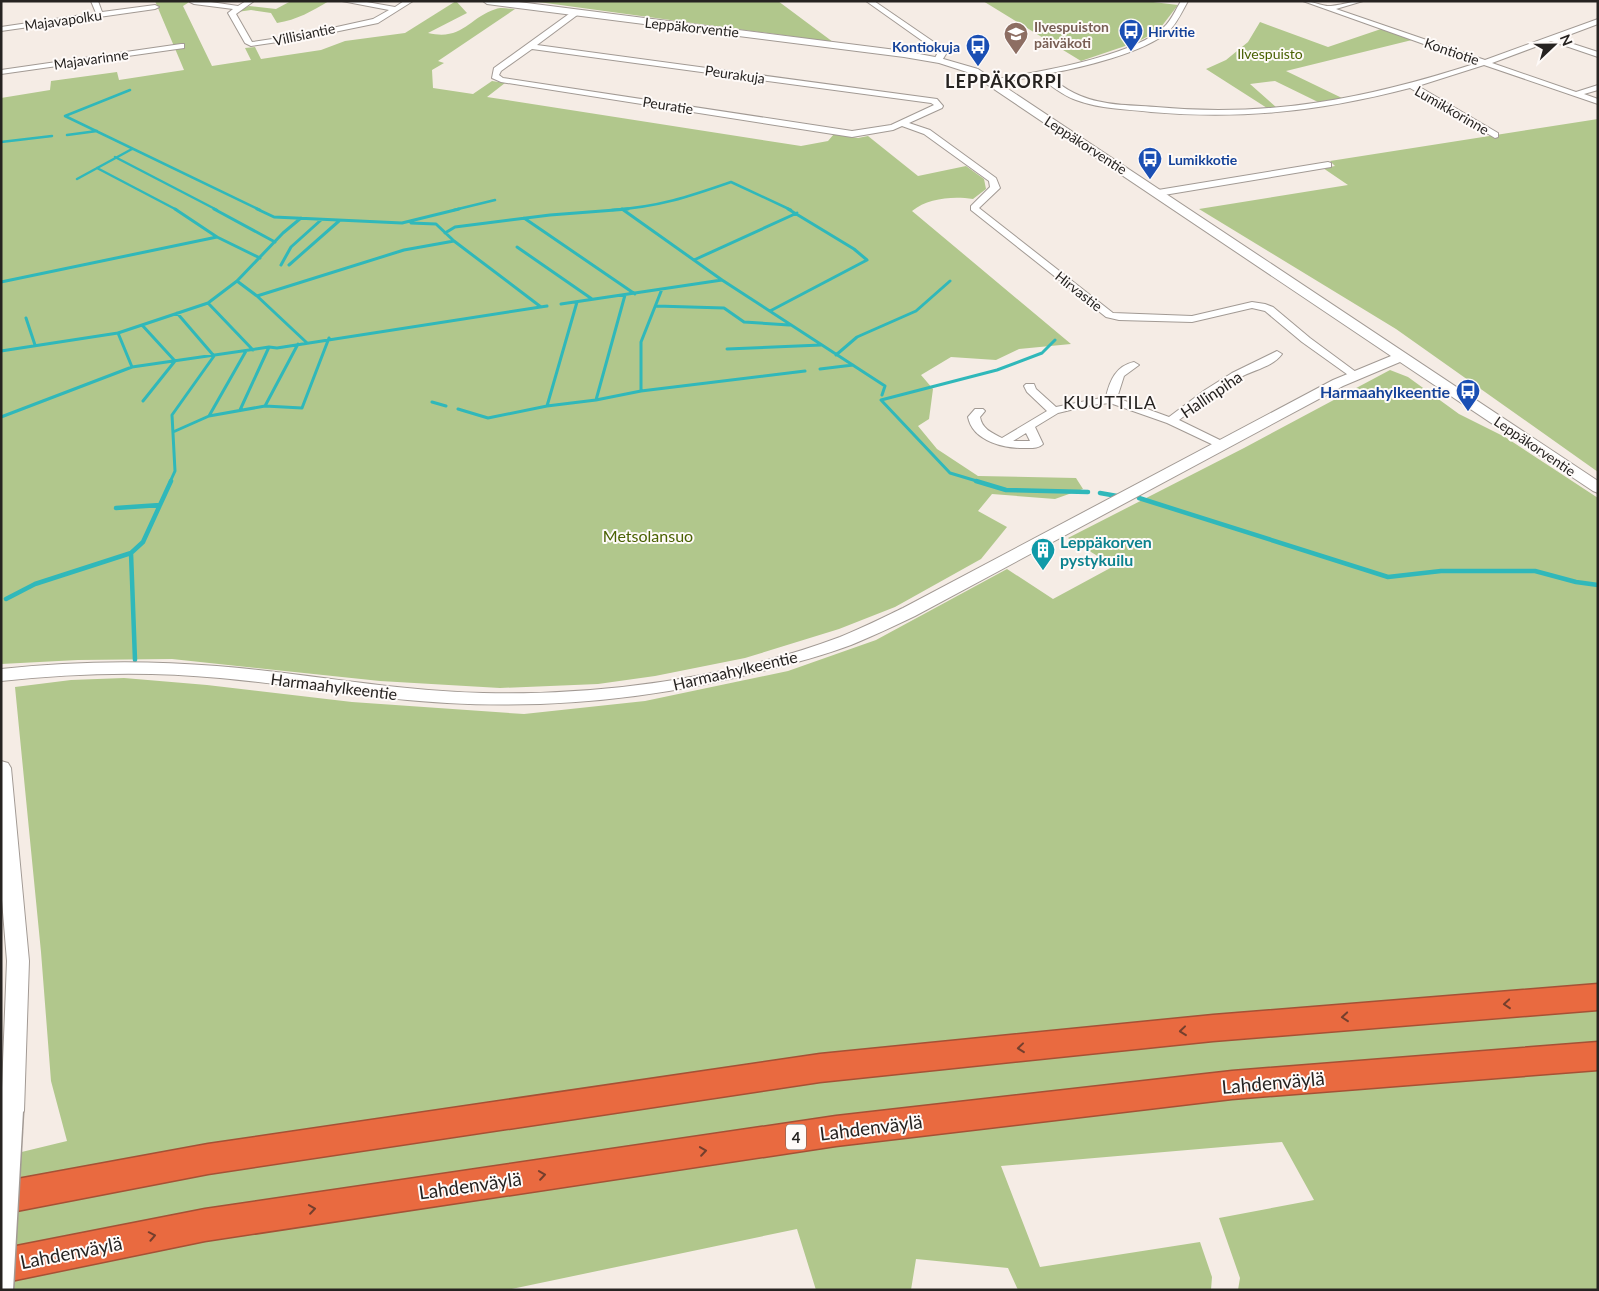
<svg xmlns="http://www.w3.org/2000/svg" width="1599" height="1291" font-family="Lato,sans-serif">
  <rect width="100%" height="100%" fill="#f5ece5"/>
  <!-- green -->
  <path fill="#b1c78c" d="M155,1H191L183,6L212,66L251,60L245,48L255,47L261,59L321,50L345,41L405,33L456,1L467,13L428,33C463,41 468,18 496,9C501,7 509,9 515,9L438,61L444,63L432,70L433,88L473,94L492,81L505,83L487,97L801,146L828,141L834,134L858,138L868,136L918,176L966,166L984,179L986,189L973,199C953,196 928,198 912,211L1071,344L1019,349L996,360L951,357L921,375L933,389L929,419L918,426L937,449L978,476L1076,478L1083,489L1055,499L992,494L978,511L1007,527L981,559L895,607L839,629L745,658L655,676L598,684L500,688L380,681L172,659L78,660L1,664V98L50,90L51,81L117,72L119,80L184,70Z
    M291,1H329C312,11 297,20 277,23L271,13L251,10L237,12L249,6L276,9Z
    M531,1H778L833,42Z
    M983,1H1145L1178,5L1158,31L1137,42L1081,61Z
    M1260,22L1328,47L1381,29L1412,40L1286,71L1342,98L1318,102L1275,81L1250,84L1277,108H1267L1206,69L1226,60L1248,42Z
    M1598,119V472L1396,329L1199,209L1348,185L1323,168L1335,166L1330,161Z
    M1390,370L1408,377L1459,414L1505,437L1598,498V1290H1238L1240,1278L1219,1218L1314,1200L1282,1142L1001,1166L1040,1267L1200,1242L1212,1277L1211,1290H1018L1008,1268L916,1259L911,1290H816L797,1229L507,1290H1V1157L67,1141L51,1081L41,952L15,687L71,680L124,678L207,685L352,702L524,714L645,701L788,671L876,640L1007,569L1053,599L1114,566L1068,538L1244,448Z"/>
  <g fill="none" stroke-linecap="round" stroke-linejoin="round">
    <!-- stream-far2 -->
    <path stroke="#30b8ba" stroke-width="2.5" d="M130,90L65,116L260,210
      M67,135L97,131
      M1,142L52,136
      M115,157L217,210
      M97,168L177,210
      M77,179L132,149
      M622,209L624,210
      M454,210L495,200
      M612,210C658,207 688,197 731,182L791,210"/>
    <!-- stream-far1 -->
    <path stroke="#30b8ba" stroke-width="3" d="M175,209L217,237L260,258
      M214,209L275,242
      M257,209L274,217L402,223L459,209
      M622,209L722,280L885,386L882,395
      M524,218L635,294
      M411,223L436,224L454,241L541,307
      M445,233L455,227L550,215L628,209
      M517,247L592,299
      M694,260L797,213
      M281,265L291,247L321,220
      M289,265L339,221
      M237,281L257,296L306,342
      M1,282L217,237
      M257,296L404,250L454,241
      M208,303L253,350
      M561,304L722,280
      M656,306L724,308L744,322L789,325
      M770,311L867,260L854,249L788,209
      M26,318L35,345
      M142,325L175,361L143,401
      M118,333L132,367
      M727,349L821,345
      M1,351L118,333L208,303L237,281L283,233L301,218
      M836,355L857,337L916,311L950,281
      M820,369L853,365
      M641,391V342L662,289
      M596,400L625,295
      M432,402L446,406
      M265,406L298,344
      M547,406L577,302
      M458,409L488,418L547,406L596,400L641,391L805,371
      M240,410L269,347
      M209,416L246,351
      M1,417L132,367L269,347L277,348L547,306
      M173,432L209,416L265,406L302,408L329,338
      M170,482L175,471L172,415L214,356L177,313
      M980,482L950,473L881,400L997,370L1042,353L1055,340"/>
    <!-- stream -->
    <path stroke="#30b8ba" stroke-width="4.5" d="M976,481L1006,490L1088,492
      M1100,493L1117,496
      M1139,498L1388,577L1441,571H1535L1576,582L1598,585
      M116,508L160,505
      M6,599L35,584L131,553
      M135,660L131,553L143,542L171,481"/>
    <defs>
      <path id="minor" d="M91,1H98L102,12L155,5L159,7L155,9L1,31V27L96,13Z
        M204,1L238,6L246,1H254L236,14L252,42L305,34L373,19L389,10L342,1H361L395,7L404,1H413L378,23L305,38L251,46L245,43L228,13L233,9L194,4L190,2Z
        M866,1H874L944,49L946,54L941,62L934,60L938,52Z
        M1181,1H1188C1183,10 1177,23 1169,31C1144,53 1080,68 1046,74C1055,81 1064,88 1074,93C1100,106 1129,105 1156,107C1271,118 1369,98 1477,63L1303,1C1312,1 1324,7 1331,6C1342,5 1352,1 1363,1L1336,9L1485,60L1598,19V24L1558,39L1598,52V57L1551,41L1492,63L1576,92L1598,85V90L1584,94L1598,99V104L1484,65L1418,86L1498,133V137L1495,138L1410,88C1321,111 1243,120 1151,112C1126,109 1100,109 1076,100C1062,95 1050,85 1038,76L992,84L988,82L992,80C1036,72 1133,57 1164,27C1171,21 1176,9 1181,1Z
        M573,11L580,13L537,45L937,99L943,106L942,108L909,123L930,130L996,178L1000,188L979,208L1113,313L1192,316L1252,302L1265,304L1273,307L1310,338L1360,375L1359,377H1351L1302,342L1265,311L1252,308L1192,322L1119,320L1106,317L971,210V206L990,187L989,181L924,134L902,126L893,130L852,137L501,82L492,78L494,68ZM532,49L931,103L934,105L891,125L852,131L503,78L499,75L501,71Z
        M181,44H184V48L1,74V70Z
        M1328,162L1331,163V167L1158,196L1153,193L1158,190Z
        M1277,351L1282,354C1273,367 1253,370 1239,378C1218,390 1198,405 1179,420L1226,443L1228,445L1226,447L1222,449L1167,423L1110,403L1091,405L1058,413L1035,427L1043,444C1039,448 1034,448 1028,448C1006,449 973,442 968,417L975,409H983L985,411L980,417C982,429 992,433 1002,438L1047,411L1027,392L1024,386L1026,384H1034L1036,389L1056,407L1106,397C1110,380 1116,366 1134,362L1139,365L1124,376L1117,398L1169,417L1205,390L1232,373ZM1026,433L1030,441H1013Z"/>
      <path id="tertiary" d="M483,1H511L904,51L940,58L978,69L1598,481V493L1593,491L1400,362L1343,386L915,616C894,626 873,636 851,645C824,655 795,663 766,670C662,698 555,709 447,703C371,699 296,685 220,678C147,671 74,673 1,681V669C73,661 145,660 217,666C306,673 394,691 483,693C599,696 731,678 840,637C862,628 882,618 903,608L1333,380L1391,356L970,73L939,63L904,57L487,4Z
        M1,761L8,763L11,768L29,961L24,1111L20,1118L12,1121L4,1118L1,1113L7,961L1,888Z"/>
      <path id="motorway" d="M1598,984V1010L1213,1041L820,1082L208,1174L1,1214V1182L208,1144L820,1054L1213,1015Z
        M1598,1042V1070L1232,1099L836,1146L205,1241L1,1283V1249L205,1209L836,1116L1232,1071Z"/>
    </defs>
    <!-- minor casing -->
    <use href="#minor" stroke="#a29a94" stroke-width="2"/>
    <!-- tertiary casing -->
    <use href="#tertiary" stroke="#a29a94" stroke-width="2"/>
    <!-- motorway casing -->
    <use href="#motorway" stroke="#a55135" stroke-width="3"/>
    <!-- minor -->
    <use href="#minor" fill="#fff" fill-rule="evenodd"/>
    <!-- tertiary -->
    <use href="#tertiary" fill="#fff" fill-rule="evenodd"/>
    <!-- motorway -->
    <use href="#motorway" fill="#e96a40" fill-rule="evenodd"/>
    <defs>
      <path id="tertiary-bridge" d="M2,1290L12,1111"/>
    </defs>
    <!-- tertiary-bridge casing -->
    <use href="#tertiary-bridge" stroke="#a29a94" stroke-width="25" stroke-linecap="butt"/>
    <!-- tertiary-bridge -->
    <use href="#tertiary-bridge" stroke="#fff" stroke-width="22"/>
  </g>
  <!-- one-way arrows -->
  <defs><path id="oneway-chevron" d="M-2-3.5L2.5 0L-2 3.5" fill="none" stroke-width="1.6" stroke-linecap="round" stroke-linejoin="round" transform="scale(1.25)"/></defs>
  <g stroke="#743f2d">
    <use href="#oneway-chevron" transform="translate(1507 1004) rotate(175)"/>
    <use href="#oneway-chevron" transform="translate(1345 1017) rotate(175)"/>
    <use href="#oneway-chevron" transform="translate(1183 1031) rotate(174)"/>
    <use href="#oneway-chevron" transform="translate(1021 1048) rotate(174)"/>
    <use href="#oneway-chevron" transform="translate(703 1151) rotate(-8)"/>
    <use href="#oneway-chevron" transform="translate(542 1175) rotate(-8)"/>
    <use href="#oneway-chevron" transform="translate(312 1209) rotate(-8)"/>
    <use href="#oneway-chevron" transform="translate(152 1236) rotate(-11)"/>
  </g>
  <!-- icons -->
  <defs>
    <symbol id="bus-pin" viewBox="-11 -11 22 30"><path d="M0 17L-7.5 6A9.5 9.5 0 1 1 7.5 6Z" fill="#1a4fb4" stroke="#fefaf8"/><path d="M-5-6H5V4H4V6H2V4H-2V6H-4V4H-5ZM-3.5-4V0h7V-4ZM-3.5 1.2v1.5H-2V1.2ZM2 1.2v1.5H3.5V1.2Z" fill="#fff"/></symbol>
    <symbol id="school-pin" viewBox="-11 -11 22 30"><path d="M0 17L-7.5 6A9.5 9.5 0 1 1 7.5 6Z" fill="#8d6e63" stroke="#fefaf8"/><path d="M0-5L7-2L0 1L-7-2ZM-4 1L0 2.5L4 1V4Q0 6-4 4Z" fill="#fff"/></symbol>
    <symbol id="building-pin" viewBox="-11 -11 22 30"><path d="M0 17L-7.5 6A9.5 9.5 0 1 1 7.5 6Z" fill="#0f9aa8" stroke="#fefaf8"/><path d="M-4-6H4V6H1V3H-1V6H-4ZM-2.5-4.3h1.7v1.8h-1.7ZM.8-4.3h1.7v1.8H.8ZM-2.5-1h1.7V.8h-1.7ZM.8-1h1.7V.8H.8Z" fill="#fff"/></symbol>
  </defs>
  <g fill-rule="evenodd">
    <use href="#bus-pin" x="1117" y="17" width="28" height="38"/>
    <use href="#school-pin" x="1002" y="20" width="28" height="38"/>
    <use href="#bus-pin" x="964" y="32" width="28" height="38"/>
    <use href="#bus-pin" x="1136" y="145" width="28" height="38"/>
    <use href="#bus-pin" x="1454" y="377" width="28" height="38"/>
    <use href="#building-pin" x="1029" y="536" width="28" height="38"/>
  </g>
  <g text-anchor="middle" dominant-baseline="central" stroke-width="4" stroke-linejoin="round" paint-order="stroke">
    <!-- far-street labels -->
    <g font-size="14" fill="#262321" stroke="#fefaf8">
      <text transform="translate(63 20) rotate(-8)">Majavapolku</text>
      <text transform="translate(692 27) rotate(6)">Leppäkorventie</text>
      <text transform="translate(304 34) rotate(-12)">Villisiantie</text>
      <text transform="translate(1452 51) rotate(19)">Kontiotie</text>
      <text transform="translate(91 59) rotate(-8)">Majavarinne</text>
      <text transform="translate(735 74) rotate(8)">Peurakuja</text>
      <text transform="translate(668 105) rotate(9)">Peuratie</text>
      <text transform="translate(1452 110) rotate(30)">Lumikkorinne</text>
      <text transform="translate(1086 145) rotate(33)">Leppäkorventie</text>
      <text transform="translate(1079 291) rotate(38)">Hirvastie</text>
      <text transform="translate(1535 446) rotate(34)">Leppäkorventie</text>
    </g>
    <!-- far-education labels -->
    <g font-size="14" font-weight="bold" fill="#785e54" stroke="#fefaf8" text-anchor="start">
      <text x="1034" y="26">Ilvespuiston<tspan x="1034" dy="16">päiväkoti</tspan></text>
    </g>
    <!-- far-transit labels -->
    <g font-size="14" font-weight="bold" fill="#164399" stroke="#fefaf8" text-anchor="start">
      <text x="1148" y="31">Hirvitie</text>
      <text x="960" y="46" text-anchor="end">Kontiokuja</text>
      <text x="1168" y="159">Lumikkotie</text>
    </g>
    <!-- far-park labels -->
    <g font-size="14" fill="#496102" stroke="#fefaf8">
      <text x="1270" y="53">Ilvespuisto</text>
    </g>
    <!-- shield labels -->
    <rect fill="#fefaf8" stroke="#676462" stroke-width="1" x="786" y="1124.5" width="20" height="25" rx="4"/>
    <g font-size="15" font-weight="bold" fill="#262321">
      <text x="796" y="1137">4</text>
    </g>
    <!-- transit labels -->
    <g font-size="16" font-weight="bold" fill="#164399" stroke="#fefaf8" text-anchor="end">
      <text x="1450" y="391">Harmaahylkeentie</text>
    </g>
    <!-- street labels -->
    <g font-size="16" fill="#262321" stroke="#fefaf8">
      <text transform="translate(1211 394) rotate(-34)">Hallinpiha</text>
      <text transform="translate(735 670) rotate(-13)">Harmaahylkeentie</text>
      <text transform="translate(334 686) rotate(7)">Harmaahylkeentie</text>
    </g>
    <!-- park labels -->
    <g font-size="16" fill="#496102" stroke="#fefaf8">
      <text x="648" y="535">Metsolansuo</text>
    </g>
    <!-- culture labels -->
    <g font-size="16" font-weight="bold" fill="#0d838f" stroke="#fefaf8" text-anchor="start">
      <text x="1060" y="541">Leppäkorven<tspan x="1060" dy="18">pystykuilu</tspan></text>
    </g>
    <!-- far-district labels -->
    <g font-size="18" font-weight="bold" letter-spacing="1" fill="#262321" stroke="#fefaf8">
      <text x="1004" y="81">LEPPÄKORPI</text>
    </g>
    <!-- neighbourhood labels -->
    <g font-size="18" letter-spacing="1" fill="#262321" stroke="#fefaf8">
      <text x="1110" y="402">KUUTTILA</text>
    </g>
    <!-- near-street labels -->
    <g font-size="19" fill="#262321" stroke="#fefaf8">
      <text transform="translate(1273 1082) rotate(-5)">Lahdenväylä</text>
      <text transform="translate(871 1127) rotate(-7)">Lahdenväylä</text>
      <text transform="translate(470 1185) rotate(-8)">Lahdenväylä</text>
      <text transform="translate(71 1252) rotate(-11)">Lahdenväylä</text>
    </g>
  </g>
  <!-- border -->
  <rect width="1599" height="1291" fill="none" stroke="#262321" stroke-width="5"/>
  <!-- north arrow -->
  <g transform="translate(1554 45) rotate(68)" stroke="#fefaf8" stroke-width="4" paint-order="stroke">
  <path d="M0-4L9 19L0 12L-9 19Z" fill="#262321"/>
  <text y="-8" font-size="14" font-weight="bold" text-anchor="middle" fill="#262321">N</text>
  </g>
</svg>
